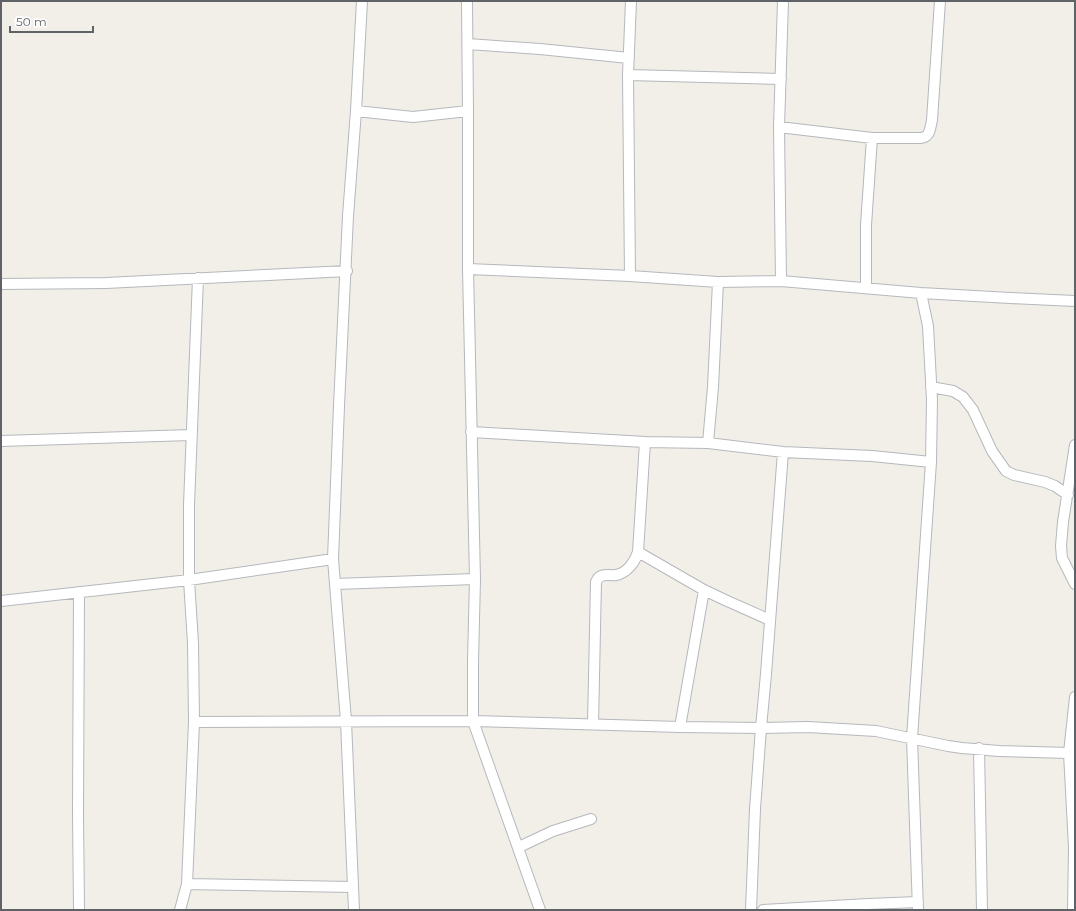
<svg xmlns="http://www.w3.org/2000/svg" width="1076" height="911" font-family="Montserrat,sans-serif">
  <rect width="100%" height="100%" fill="#f1efe8"/>
  <g fill="none" stroke-linecap="round" stroke-linejoin="round">
    <defs>
      <path id="minor" d="M467,1L468,111V269L475,579L473,661V721L540,910
        M468,44L540,49L629,58
        M628,75L781,79
        M356,111L413,117L468,111
        M779,127L872,138H921C930,137 930,129 932,120L940,1
        M468,269L630,276L718,282L781,281L921,293L1010,298L1075,301
        M630,276L628,75L631,1
        M781,281L779,127L783,1
        M1,284L106,283L347,271
        M866,287V225L872,138
        M931,387L953,391L963,397L973,410L992,451L1006,471L1014,475L1045,482L1055,486L1068,495
        M471,432L645,442L708,443L783,452L872,456L931,462
        M1,441L191,435
        M708,443L713,387L718,282
        M1075,445L1063,522L1061,546L1062,558L1075,584
        M638,552L704,590L725,600L770,620
        M335,584L475,579
        M1,601L189,580L333,559
        M194,722L473,721L680,727L761,728L808,727L876,731L948,746L962,748L999,751L1069,753
        M593,724L596,582C600,572 608,576 616,575C627,573 635,562 638,552L645,442
        M680,727L704,590
        M979,748L982,910
        M519,847L553,831L591,819
        M187,884L352,887
        M79,910L78,813L79,592
        M180,910L187,884L194,722L193,643L189,580V505L198,278
        M354,910L346,721L333,559L339,406L348,216L356,111L362,1
        M751,910L755,809L761,728L766,674L783,452
        M763,910L868,904L918,902
        M918,910L912,738L931,462L932,400L928,326L921,293
        M1073,910L1074,847L1069,753L1075,697"/>
    </defs>
    <!-- minor casing -->
    <use href="#minor" stroke="#b5b8bc" stroke-width="12"/>
    <!-- minor -->
    <use href="#minor" stroke="#fff" stroke-width="10"/>
  </g>
  <!-- border -->
  <rect width="1076" height="911" fill="none" stroke="#5f6368" stroke-width="4"/>
  <!-- scale -->
  <path d="M10 26v6h83v-6" fill="none" stroke="#5f6368" stroke-width="2"/>
  <text x="16" y="26" font-size="12" fill="#5f6368" stroke="#ffffff" stroke-width="3" paint-order="stroke">50 m</text>
</svg>
